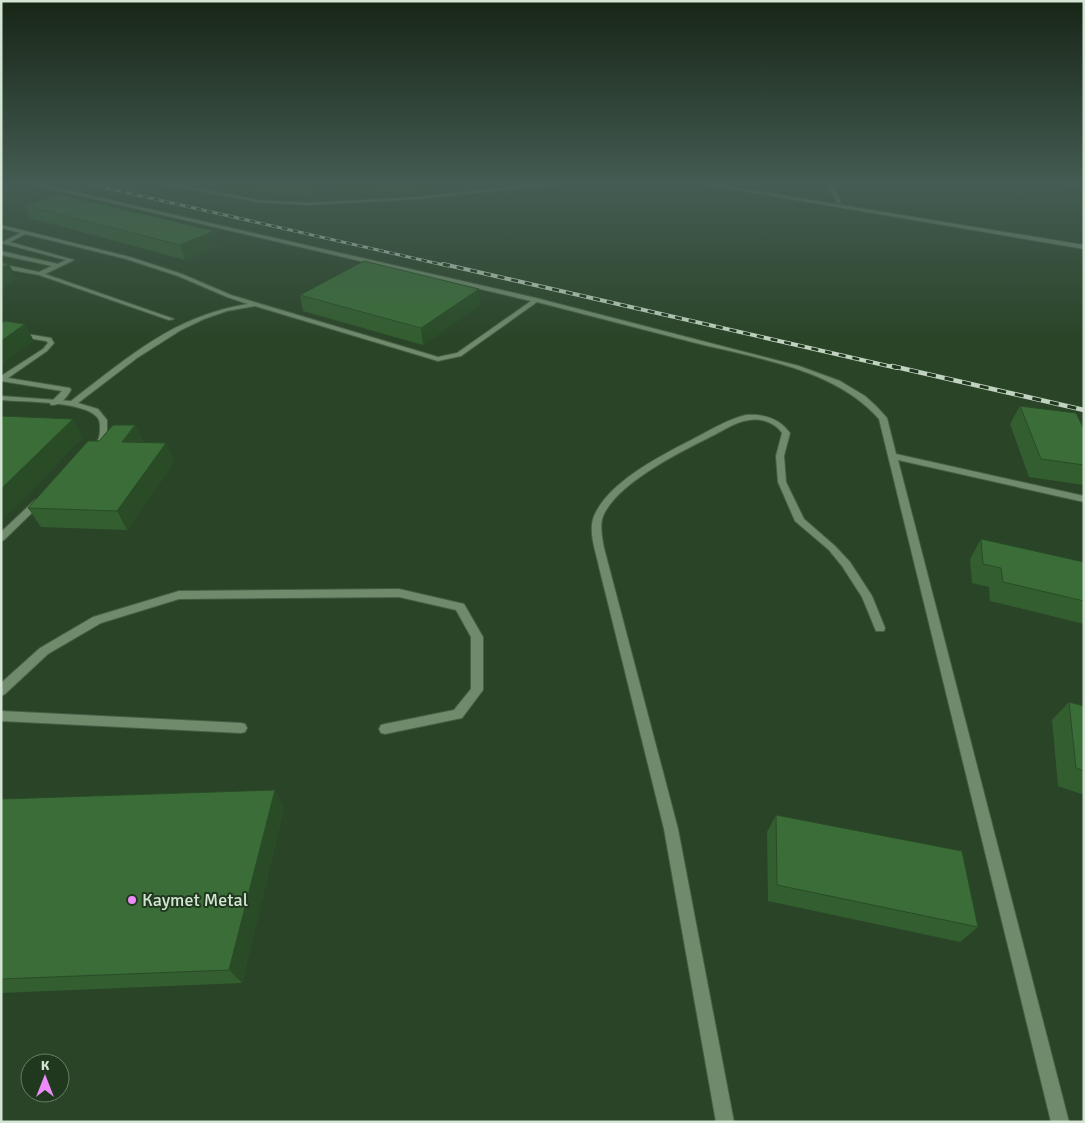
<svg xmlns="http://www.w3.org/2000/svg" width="1085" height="1123" font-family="Signika,sans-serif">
  <rect width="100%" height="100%" fill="#2a4428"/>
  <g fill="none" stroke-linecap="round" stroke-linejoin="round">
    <defs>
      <path id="service" d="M24,231L29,232L10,242L74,260L45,274L174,319L169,320L39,275L1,268V264L39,272L52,266L1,255V251L58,264L66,260L1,243Z
        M15,332L51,338L54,343L47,351L8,378L70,388L71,390C67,397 60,406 51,405L50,403L62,391L1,381V376L43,349L48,343L46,341L15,336L1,340V336Z
        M399,589L464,604L483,637V690L462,718L385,734L381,733L379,729L381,725L385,724L454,710L471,689V637L456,610L399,597L179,599L101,623L48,654L5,694L1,696V683L40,648L93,617L179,591Z
        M1,711L241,723L245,724L247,728L245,732L241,733L1,721Z"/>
      <path id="minor" d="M31,184H40L536,298L799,366L840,381L865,396L876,406L887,418L896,454L1084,496V502L898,460L1069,1122H1051L879,419C835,368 754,358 692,342C640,329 589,315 537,302L461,356L438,361L255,306L227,311L204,319L181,330L137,358L78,403L98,409L107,420V440L101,448H95L94,446C99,440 100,436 100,428C100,424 100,420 97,417C84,401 22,402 1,400V396L71,401C129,357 173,316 248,304L227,297L178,276L126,259L1,228V225L130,257L182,274L231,295L438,357L457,353L531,301Z
        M165,184H175L257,200L308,203L418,197L539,184H556L418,199L308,205L257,202Z
        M702,184H713L1084,245V249Z
        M828,184H832L841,203L837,202Z
        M1064,184H1084V185H1066Z
        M746,415C764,414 779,418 790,433L784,456L786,482L804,519L835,546L850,562L872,596L885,628L884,631H876L862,597L842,566L829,550L795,521L778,482L776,456L782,433C774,421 758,417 744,421C735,423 725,429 716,434C684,450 620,481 604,514C599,524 602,537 604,548L678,829L734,1122H716L664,829L599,567C596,551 587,530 595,514C611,480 664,454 697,437C712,429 729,419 746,415Z
        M38,499L43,502L41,504L4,540L1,541V532L35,500Z"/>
    </defs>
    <!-- service casing -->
    <use href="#service" stroke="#485e46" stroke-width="2"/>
    <!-- minor casing -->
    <use href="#minor" stroke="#485e46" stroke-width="2"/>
    <!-- service -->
    <use href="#service" fill="#6f8b6c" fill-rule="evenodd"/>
    <!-- minor -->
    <use href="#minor" fill="#6f8b6c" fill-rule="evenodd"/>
    <defs>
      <path id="rail-far2" d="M89,184L448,266"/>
      <path id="rail-far1" d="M443,264L897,368"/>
      <path id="rail" d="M892,366L1084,410"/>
    </defs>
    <!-- rail-far2 casing -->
    <use href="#rail-far2" stroke="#c1d3c0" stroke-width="3"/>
    <!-- rail-far1 casing -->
    <use href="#rail-far1" stroke="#c1d3c0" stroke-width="4"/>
    <!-- rail casing -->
    <use href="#rail" stroke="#c1d3c0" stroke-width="4.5"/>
    <!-- rail-far2 -->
    <use href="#rail-far2" stroke="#20391e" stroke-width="2" stroke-dasharray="5.5" stroke-linecap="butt"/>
    <!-- rail-far1 -->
    <use href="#rail-far1" stroke="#20391e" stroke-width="2.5" stroke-dasharray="7" stroke-linecap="butt"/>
    <!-- rail -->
    <use href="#rail" stroke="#20391e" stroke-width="3" stroke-dasharray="9" stroke-linecap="butt"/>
  </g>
  <!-- wall -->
  <path fill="#335e30" d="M212,184H436L418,195L337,186L314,198Z
    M24,205L218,246L185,260L30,218Z
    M300,295L480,305L423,345L303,311Z
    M1020,406L1084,429V485L1029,477L1010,424Z
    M135,425L143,442L175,461L127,530L41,527L28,508L99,441Z
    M981,539L1084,562V624L990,601L989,587L972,583L970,559Z
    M1069,702L1084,706V795L1058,786L1052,720Z
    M1,799L284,807L242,983L1,993Z
    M776,815L978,927L960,942L768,901L767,832Z"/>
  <!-- shaded-wall -->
  <path fill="#294c27" d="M313,184H337V186L314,198L311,185Z
    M417,184H436L418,195Z
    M214,231L218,246L185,260L180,245Z
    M9,264L17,279L1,289V268Z
    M479,289L480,305L423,345L421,328Z
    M25,324L34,341L1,365V341Z
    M73,419L83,438L1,521V489Z
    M135,425L144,444L122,442Z
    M166,443L175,461L127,530L117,511Z
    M275,790L284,807L242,983L229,970Z"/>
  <!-- building -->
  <path fill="#3b6d38" stroke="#294c27" d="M59,194L214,231L180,245L24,205Z
    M364,261L479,289L421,328L300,295Z
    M1,262L9,264L1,268Z
    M5,321L25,324L1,341V323Z
    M1020,406L1076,413L1084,429V465L1041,459Z
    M1,416L73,419L1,489Z
    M113,425H135L122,442L166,443L117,511L28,508L88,441H99Z
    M981,539L1084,562V601L1003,582L1001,568L983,564Z
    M1069,702L1084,706V771L1076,768Z
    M275,790L229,970L1,979V799Z
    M776,815L962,851L978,927L777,885Z"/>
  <!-- sky -->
  <linearGradient id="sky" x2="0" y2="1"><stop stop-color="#172516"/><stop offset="0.54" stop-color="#445c53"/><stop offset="1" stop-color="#445c53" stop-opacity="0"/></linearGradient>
  <rect width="1085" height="341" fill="url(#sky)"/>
  <!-- markers -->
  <circle fill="#ed8cf9" stroke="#20391e" stroke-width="2" cx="132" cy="900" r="5"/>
  <g text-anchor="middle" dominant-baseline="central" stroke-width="4" stroke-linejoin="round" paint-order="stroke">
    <!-- near-poi labels -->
    <g font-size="18" fill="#d5e5d4" stroke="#20391e" text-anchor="start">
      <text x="142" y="900">Kaymet Metal</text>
    </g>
  </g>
  <!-- border -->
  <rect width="1085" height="1123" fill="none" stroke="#d5e5d4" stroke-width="5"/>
  <!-- north arrow -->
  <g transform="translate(45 1078)"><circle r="24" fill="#20391e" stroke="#687e67"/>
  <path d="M0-4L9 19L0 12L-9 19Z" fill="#ed8cf9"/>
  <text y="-8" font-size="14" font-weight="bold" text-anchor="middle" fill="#d5e5d4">K</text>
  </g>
</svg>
